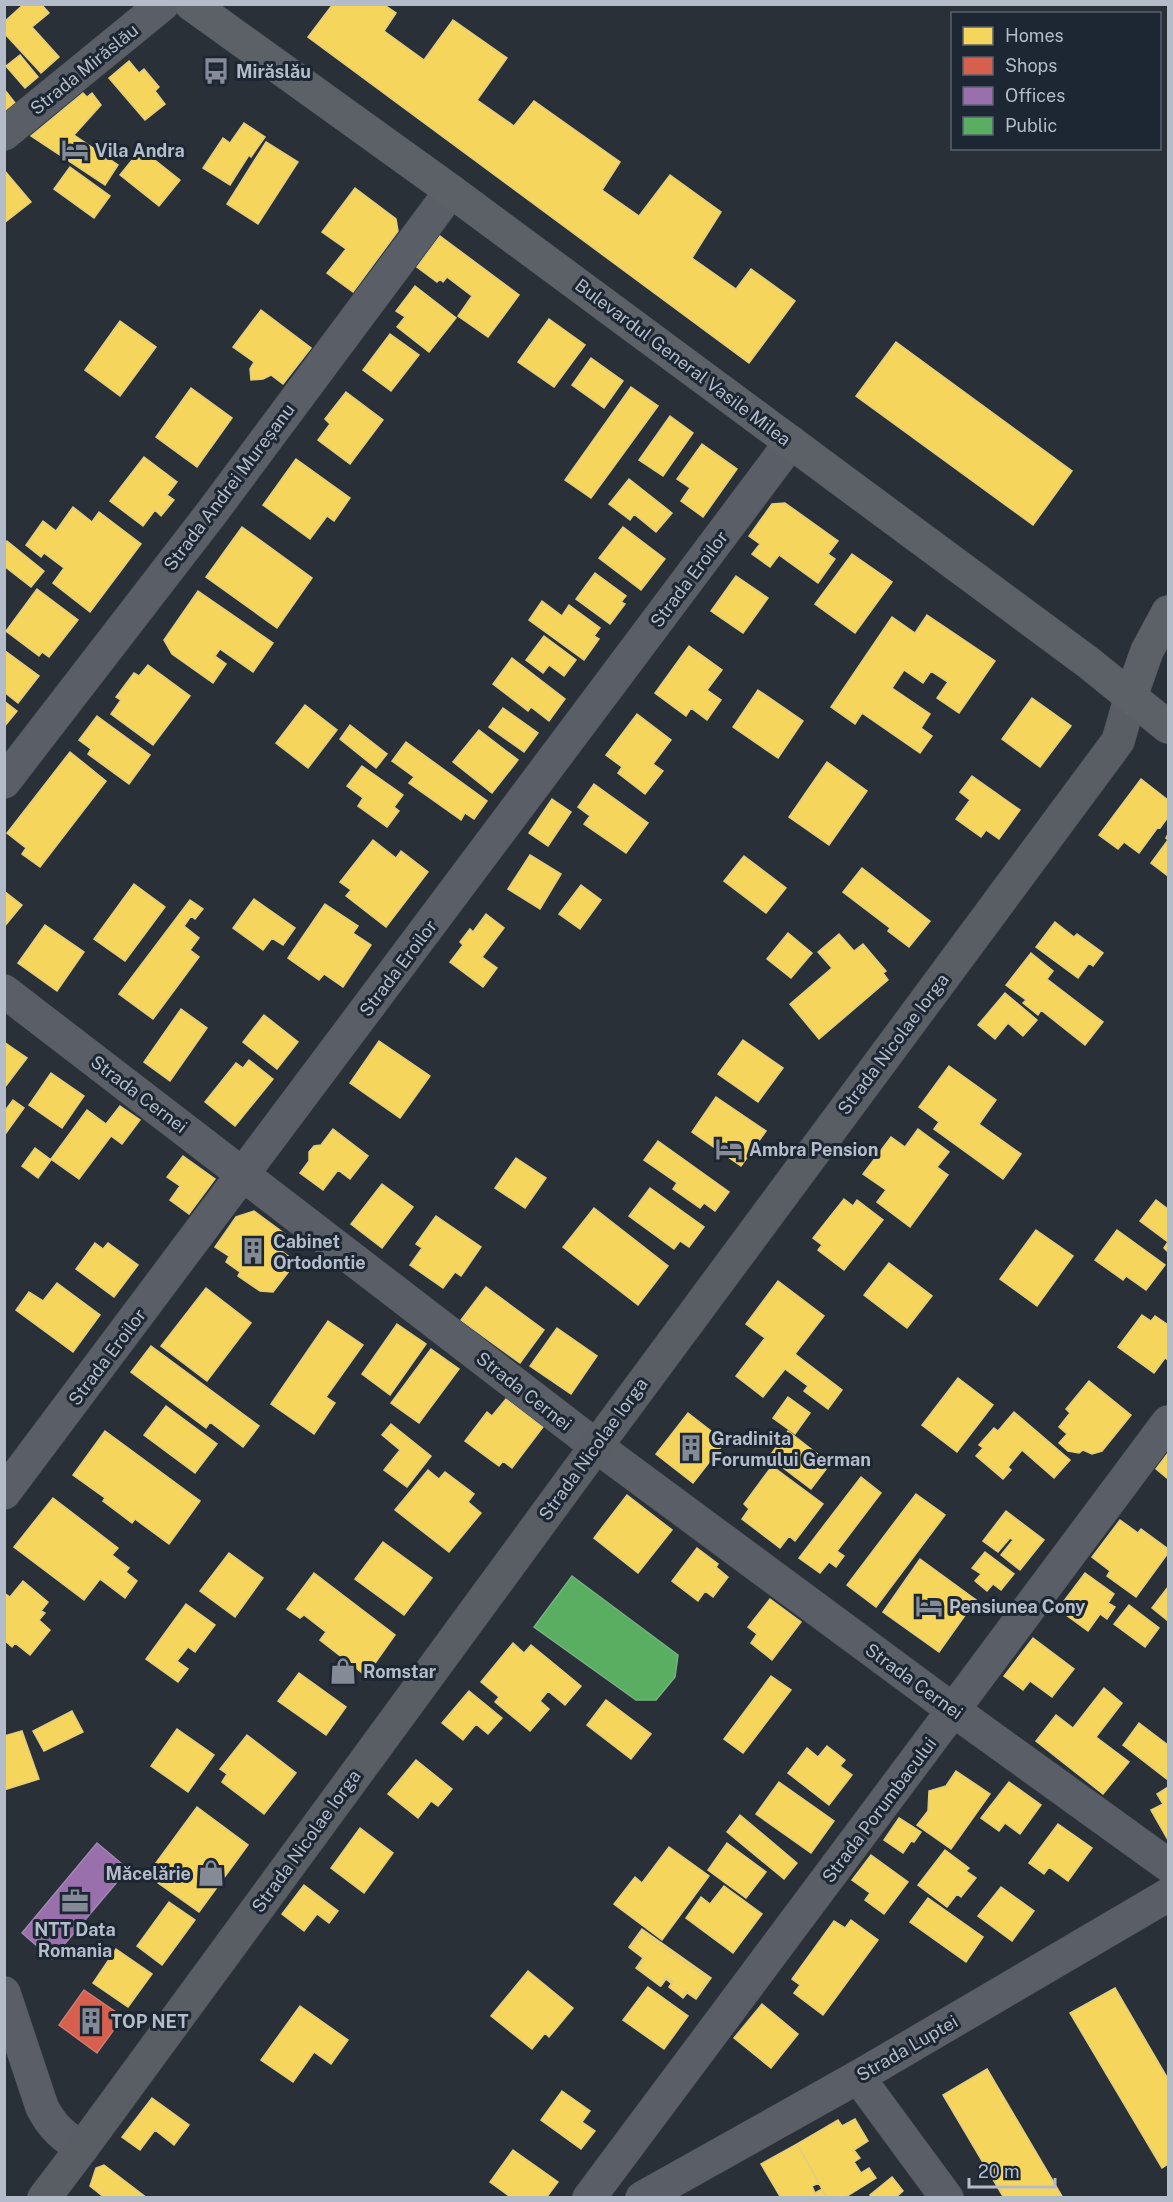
<svg xmlns="http://www.w3.org/2000/svg" width="1173" height="2202" font-family="'Public Sans',sans-serif">
  <rect width="100%" height="100%" fill="#2a3038"/>
  <!-- homes -->
  <path fill="#f6d55c" stroke="#e2ce7d" stroke-width="1.5" d="M24,4H41L49,13L32,27L59,57L41,73L4,33V22Z
    M333,4H383L396,13L384,31L424,60L453,20L507,58L477,100L514,126L534,101L620,162L602,190L639,216L670,175L721,212L692,258L736,289L751,269L795,301L749,363L308,37Z
    M20,55L38,77L25,88L6,66Z
    M129,61L139,73L144,69L159,87L155,91L165,104L145,120L109,78Z
    M4,89L16,104L4,113Z
    M83,93L87,97L92,93L101,105L74,135L118,165L105,185L31,136Z
    M244,123L265,137L251,157L249,155L230,185L203,168L223,138L230,143Z
    M266,142L298,162L258,224L227,204Z
    M141,149L180,180L159,206L120,175Z
    M70,167L110,196L94,218L54,189Z
    M4,170L31,202L4,223Z
    M355,188L396,219L398,231L353,292L327,273L346,249L322,232Z
    M440,236L519,295L488,337L458,316L472,296L447,277L443,282L440,279L437,282L417,267Z
    M415,286L456,318L429,352L397,327L405,317L396,311Z
    M261,310L311,348L283,384L271,375L263,379L251,380L250,369L254,362L233,347Z
    M549,319L585,345L554,387L518,362Z
    M120,321L156,347L120,396L85,370Z
    M390,334L419,355L391,391L363,370Z
    M896,342L1072,471L1033,525L856,396Z
    M591,358L623,381L604,408L572,385Z
    M631,387L658,406L591,498L565,480Z
    M191,388L232,418L197,467L156,437Z
    M346,392L383,420L350,464L318,440L330,424L325,419Z
    M670,416L693,433L663,476L639,460Z
    M702,444L737,469L703,517L681,501L690,488L677,479Z
    M144,457L177,482L167,495L174,500L161,516L155,510L143,526L110,501Z
    M296,459L350,498L334,521L327,516L310,539L263,505Z
    M629,479L672,513L656,532L634,514L630,520L609,504Z
    M785,503L838,541L828,554L835,559L818,583L779,555L770,567L752,554L760,544L749,536L772,504Z
    M73,507L92,522L99,512L141,544L90,612L53,583L64,568L44,553L41,557L26,545L43,521L56,531Z
    M242,527L312,578L277,628L206,577Z
    M623,527L665,559L641,590L599,558Z
    M7,541L44,571L31,587L4,566V545Z
    M852,554L892,582L855,633L815,604Z
    M595,573L626,596L621,602L625,604L610,624L576,599Z
    M736,576L768,598L743,633L711,611Z
    M37,589L78,620L49,657L42,652L39,656L6,631Z
    M198,591L273,643L253,672L220,649L215,656L226,664L213,683L172,654L164,640Z
    M542,601L562,616L569,605L600,628L594,636L599,639L584,660L529,620Z
    M927,615L995,661L959,713L937,698L948,682L931,671L923,683L904,670L892,688L930,714L921,728L932,736L920,753L862,713L855,724L831,707L892,617L915,633Z
    M544,636L576,660L564,676L549,665L543,673L526,660Z
    M689,646L722,670L707,690L721,700L707,720L691,708L686,716L655,693Z
    M4,650L39,676L18,703L4,692Z
    M512,658L565,699L549,721L531,707L528,711L493,684Z
    M148,665L190,696L153,745L111,714L121,700L116,697L134,673L139,676Z
    M758,690L803,721L778,758L733,727Z
    M1032,698L1071,726L1040,767L1002,739Z
    M4,701L17,711L4,727Z
    M305,705L337,730L308,768L276,743Z
    M503,708L538,733L524,752L489,727Z
    M637,714L671,740L653,764L663,771L645,794L618,773L622,767L606,755Z
    M97,716L150,755L129,784L88,754L91,749L79,740Z
    M350,725L387,754L376,768L340,739Z
    M479,730L518,760L492,793L453,762Z
    M406,742L487,801L474,819L465,813L461,820L409,783L414,777L392,761Z
    M70,752L106,781L40,867L22,854L26,848L7,833Z
    M827,762L867,791L829,845L789,817Z
    M362,766L403,795L394,807L399,811L387,827L358,806L363,798L347,786Z
    M972,776L1020,810L999,839L986,830L981,837L956,819L970,800L960,792Z
    M1141,779L1168,800V817L1160,828L1158,827L1139,853L1124,842L1118,849L1099,835Z
    M594,784L648,823L626,853L584,824L590,816L578,807Z
    M552,799L571,812L548,846L529,833Z
    M1168,834V876L1151,863L1168,840L1166,838Z
    M373,840L396,858L401,851L428,872L386,927L346,896L351,890L340,882Z
    M530,855L561,874L540,909L508,889Z
    M744,856L786,888L766,913L724,881Z
    M862,868L930,921L909,947L888,931L890,928L843,892Z
    M134,884L165,907L125,961L94,939Z
    M581,885L601,900L580,929L559,914Z
    M4,891L22,905L4,927Z
    M254,899L295,928L283,945L272,938L263,950L233,928Z
    M190,900L203,909L195,919L191,916L184,926L199,938L190,950L199,957L153,1019L119,994Z
    M325,904L358,926L353,933L371,945L343,987L324,974L319,980L288,958Z
    M486,914L504,928L482,957L497,968L483,987L450,962L463,945L460,942L470,929L473,932Z
    M1055,922L1074,937L1077,934L1103,953L1093,966L1089,963L1078,978L1036,947Z
    M45,925L84,952L57,991L18,963Z
    M788,933L812,953L791,978L767,959Z
    M839,934L854,951L863,944L886,971L883,973L888,980L819,1039L790,1004L832,968L818,952Z
    M1031,953L1053,971L1047,979L1103,1022L1085,1045L1041,1010L1038,1015L1023,1003L1026,1000L1006,985Z
    M1005,993L1037,1020L1023,1036L1008,1023L995,1039L978,1025Z
    M181,1009L207,1028L170,1081L144,1062Z
    M264,1015L298,1042L277,1069L243,1042Z
    M743,1040L783,1068L758,1102L718,1074Z
    M379,1041L430,1076L400,1118L350,1083Z
    M4,1042L27,1058L5,1087H4Z
    M249,1060L273,1079L235,1126L205,1102L236,1063L243,1068Z
    M949,1066L996,1100L979,1124L1021,1154L1003,1179L934,1129L939,1122L919,1107Z
    M51,1073L84,1096L62,1128L29,1105Z
    M716,1097L766,1131L741,1166L692,1132Z
    M13,1100L24,1108L6,1133L4,1112Z
    M120,1106L140,1120L122,1144L111,1136L79,1179L51,1159L87,1110L106,1124Z
    M333,1129L368,1156L350,1179L338,1170L323,1190L300,1173L309,1161V1152L314,1146L321,1145Z
    M918,1129L949,1152L937,1167L948,1175L910,1227L877,1202L886,1190L863,1174L891,1137L905,1147Z
    M658,1141L729,1192L715,1211L704,1203L700,1208L673,1189L677,1183L644,1160Z
    M35,1148L51,1160L38,1178L22,1166Z
    M183,1156L215,1179L189,1214L170,1200L180,1186L167,1177Z
    M516,1158L546,1178L525,1208L495,1188Z
    M382,1184L413,1207L382,1248L351,1224Z
    M650,1188L704,1227L689,1247L680,1241L674,1249L629,1216Z
    M844,1199L853,1206L857,1200L883,1220L844,1270L818,1250L822,1245L813,1238Z
    M1156,1200L1168,1209V1252L1164,1248L1168,1242L1140,1221Z
    M594,1208L668,1266L638,1305L563,1247Z
    M254,1211L285,1234L275,1246L296,1262L273,1292L260,1291L238,1276L240,1272L226,1262L229,1256L215,1247L236,1217Z
    M436,1216L481,1247L461,1276L455,1272L443,1288L410,1265L422,1248L416,1244Z
    M1036,1230L1073,1256L1037,1306L1000,1279Z
    M1117,1230L1165,1265L1146,1290L1126,1276L1123,1280L1095,1260Z
    M95,1243L103,1249L108,1243L138,1265L114,1297L76,1269Z
    M889,1263L932,1296L907,1328L864,1295Z
    M778,1281L824,1316L795,1354L842,1390L828,1409L804,1391L808,1386L785,1369L763,1397L736,1376L765,1338L746,1324Z
    M57,1283L100,1315L73,1352L16,1310L29,1292L43,1301Z
    M486,1287L544,1330L520,1363L461,1320Z
    M206,1288L251,1323L207,1381L161,1346Z
    M1142,1315L1151,1321L1155,1316L1168,1325V1360L1165,1358L1154,1373L1118,1347Z
    M328,1321L363,1345L326,1397L335,1403L314,1434L271,1404Z
    M397,1324L426,1344L390,1395L362,1374Z
    M557,1328L597,1356L571,1394L530,1366Z
    M151,1346L259,1426L243,1447L210,1422L206,1428L131,1372Z
    M431,1349L459,1369L419,1423L391,1403Z
    M958,1378L993,1405L957,1452L922,1425Z
    M1089,1381L1131,1415L1102,1451L1092,1454L1083,1450L1079,1453L1068,1451L1059,1443L1067,1434L1059,1427L1070,1413L1066,1409Z
    M788,1397L810,1413L795,1434L773,1418Z
    M506,1399L543,1427L512,1468L503,1461L499,1466L465,1441L487,1412L492,1416Z
    M166,1406L217,1444L195,1473L144,1435Z
    M1014,1412L1070,1460L1054,1478L1022,1450L1008,1467L1011,1470L1003,1479L976,1456L983,1448L979,1445L994,1428L998,1431Z
    M688,1413L725,1442L693,1483L656,1454Z
    M391,1424L431,1456L407,1487L384,1470L400,1450L382,1435Z
    M105,1431L200,1501L169,1544L135,1519L132,1523L103,1501L105,1498L73,1475Z
    M788,1431L830,1464L811,1489L769,1457Z
    M1168,1453V1479L1156,1469Z
    M772,1466L823,1504L795,1541L789,1536L780,1548L742,1519L749,1509L744,1504Z
    M428,1470L439,1479L445,1472L474,1494L468,1502L481,1513L449,1552L395,1510Z
    M861,1477L881,1493L837,1551L844,1556L836,1567L829,1562L820,1573L799,1558Z
    M916,1494L945,1515L876,1607L847,1585Z
    M627,1495L672,1530L638,1573L594,1538Z
    M53,1498L118,1548L112,1555L129,1568L126,1572L137,1581L125,1598L100,1579L84,1600L14,1547Z
    M1006,1511L1044,1540L1020,1570L1001,1555L1013,1540L1010,1538L998,1552L983,1541Z
    M1120,1520L1138,1533L1141,1529L1168,1549V1553L1136,1597L1107,1576L1110,1571L1092,1557Z
    M383,1542L432,1578L404,1615L355,1579Z
    M697,1548L718,1564L716,1567L728,1577L713,1597L705,1591L698,1601L672,1581Z
    M985,1552L1014,1574L1001,1590L993,1584L987,1591L975,1581L981,1574L972,1568Z
    M229,1553L263,1578L235,1617L200,1591Z
    M920,1559L976,1600L939,1652L883,1612Z
    M314,1573L395,1635L366,1676L320,1640L326,1632L304,1615L300,1618L287,1609Z
    M1085,1573L1114,1594L1108,1603L1115,1607L1107,1619L1100,1614L1088,1631L1058,1609Z
    M23,1581L48,1602L41,1611L45,1613L39,1620L50,1630L30,1655L15,1643L12,1647L4,1640V1593L10,1597Z
    M1168,1587V1621L1152,1608Z
    M770,1599L801,1622L772,1660L751,1643L757,1634L748,1627Z
    M186,1604L215,1625L195,1652L188,1647L177,1661L188,1669L178,1682L146,1659Z
    M1129,1605L1159,1628L1145,1647L1114,1624Z
    M1033,1638L1074,1669L1052,1697L1030,1681L1023,1690L1004,1676Z
    M513,1643L524,1653L531,1645L581,1686L565,1705L548,1691L540,1701L549,1709L530,1731L495,1702L499,1697L481,1682Z
    M299,1673L346,1707L326,1735L278,1701Z
    M771,1676L791,1690L743,1753L724,1739Z
    M1104,1688L1122,1703L1096,1737L1129,1762L1103,1794L1036,1741L1056,1715L1073,1728Z
    M469,1691L502,1718L488,1734L476,1724L463,1740L442,1723Z
    M606,1700L651,1734L631,1759L587,1725Z
    M72,1711L83,1732L44,1751L33,1731Z
    M1139,1723L1168,1745V1780L1123,1745Z
    M177,1729L214,1755L188,1792L151,1766Z
    M22,1731L39,1779L4,1790V1736Z
    M247,1735L296,1773L264,1814L222,1782L227,1774L220,1769Z
    M827,1746L845,1760L840,1766L852,1775L829,1805L788,1773L807,1748L818,1757Z
    M416,1760L452,1789L438,1806L431,1801L418,1818L388,1794Z
    M956,1771L990,1794L951,1849L917,1825L928,1811L929,1791L946,1786Z
    M779,1782L834,1821L811,1853L756,1814Z
    M1009,1782L1041,1805L1020,1834L1005,1823L999,1831L981,1818Z
    M1168,1787V1840L1151,1810L1163,1804L1157,1794Z
    M197,1807L248,1845L199,1912L147,1875Z
    M740,1815L797,1863L784,1879L727,1832Z
    M899,1818L921,1832L914,1842L911,1841L903,1853L884,1840Z
    M1058,1824L1092,1848L1068,1881L1049,1867L1044,1874L1029,1863Z
    M360,1828L393,1853L364,1893L331,1868Z
    M727,1843L766,1872L746,1898L708,1870Z
    M669,1847L709,1876L662,1940L614,1904L635,1877L642,1883Z
    M945,1850L969,1868L966,1871L976,1878L961,1897L957,1894L947,1907L918,1885Z
    M871,1855L908,1882L884,1914L865,1900L870,1893L852,1880Z
    M304,1885L338,1911L329,1923L317,1914L304,1931L282,1914Z
    M724,1886L762,1914L733,1953L686,1918L701,1897L710,1904Z
    M1001,1887L1034,1911L1012,1941L978,1916Z
    M928,1898L983,1937L966,1962L910,1922Z
    M169,1902L195,1920L162,1965L137,1946Z
    M851,1920L878,1940L823,2015L794,1993L800,1985L792,1979L834,1921L845,1928Z
    M642,1929L711,1978L696,1999L687,1993L683,1998L669,1987L672,1984L666,1979L661,1986L637,1968L644,1958L629,1947Z
    M642,1932L709,1979L695,1998L686,1991L682,1997L669,1987L673,1981L666,1977L660,1986L636,1968L643,1958L630,1948Z
    M116,1949L152,1974L128,2007L93,1983Z
    M528,1971L573,2008L549,2037L545,2033L532,2049L491,2016Z
    M648,1987L688,2016L664,2049L623,2020Z
    M1115,1988L1168,2079V2164L1162,2168L1070,2013Z
    M762,2004L798,2034L771,2068L734,2038Z
    M300,2006L348,2040L331,2064L314,2052L293,2082L261,2060Z
    M987,2069L1063,2198H1004L943,2095Z
    M562,2091L590,2111L582,2122L595,2131L581,2149L541,2120Z
    M152,2098L189,2125L174,2145L155,2130L140,2150L122,2137Z
    M855,2119L868,2141L854,2150L860,2158L854,2162L861,2173L869,2168L876,2178L844,2198H827L797,2144L838,2120L842,2126Z
    M797,2144L819,2183L812,2186L815,2193L822,2189L827,2198H781L761,2164Z
    M513,2150L558,2182L546,2198H512L490,2182Z
    M104,2165L147,2198H105L90,2186L96,2168Z
    M892,2177L903,2191L895,2198H872L870,2195Z"/>
  <!-- shops -->
  <path fill="#d6604d" stroke="#cc7c72" stroke-width="1.5" d="M84,1990L123,2017L97,2053L59,2025Z"/>
  <!-- offices -->
  <path fill="#9970ab" stroke="#a187b4" stroke-width="1.5" d="M97,1843L128,1869L52,1959L22,1933Z"/>
  <!-- public -->
  <path fill="#5aae61" stroke="#75b280" stroke-width="1.5" d="M572,1576L678,1655L675,1677L656,1700H636L534,1627Z"/>
  <g fill="none" stroke-linecap="round" stroke-linejoin="round">
    <defs>
      <path id="minor" d="M4,134L163,4
        M4,782L213,511L451,191
        M4,991L596,1446L953,1710L1168,1865
        M4,1493L791,442
        M858,2077L947,2198
        M589,2198L1168,1422"/>
      <path id="tertiary" d="M4,1993L42,2107C52,2127 64,2137 82,2148
        M642,2198L858,2077L1168,1895"/>
      <path id="secondary" d="M44,2198L82,2148L583,1464L1118,741L1131,696"/>
      <path id="primary" d="M191,4L451,191L1089,663L1168,727
        M1131,696L1147,651L1168,612"/>
    </defs>
    <!-- minor casing -->
    <use href="#minor" stroke="#484c53" stroke-width="34"/>
    <!-- tertiary casing -->
    <use href="#tertiary" stroke="#484c53" stroke-width="34"/>
    <!-- secondary casing -->
    <use href="#secondary" stroke="#484c53" stroke-width="34"/>
    <!-- primary casing -->
    <use href="#primary" stroke="#484c55" stroke-width="34"/>
    <!-- minor -->
    <use href="#minor" stroke="#5a5e66" stroke-width="33"/>
    <!-- tertiary -->
    <use href="#tertiary" stroke="#5a5e66" stroke-width="33"/>
    <!-- secondary -->
    <use href="#secondary" stroke="#595d64" stroke-width="33"/>
    <!-- primary -->
    <use href="#primary" stroke="#5c6168" stroke-width="33"/>
  </g>
  <!-- icons -->
  <defs>
    <symbol id="bus-bare" viewBox="-9 -9 18 18"><path d="M-5-6H5V4H4V6H2V4H-2V6H-4V4H-5ZM-3.5-4V0h7V-4ZM-3.5 1.2v1.5H-2V1.2ZM2 1.2v1.5H3.5V1.2Z" fill="#848b96" stroke="#1d2633" stroke-width="2.5" paint-order="stroke"/></symbol>
    <symbol id="hotel-bare" viewBox="-9 -9 18 18"><path d="M-6-4.5h1.5V1H6V5H4.5V3h-9V5H-6ZM-4 0a1.8 1.8 0 1 1 3.6 0ZM.5 0V-2.5h3Q6-2.5 6 0Z" fill="#848b96" stroke="#1d2633" stroke-width="2.5" paint-order="stroke"/></symbol>
    <symbol id="building-bare" viewBox="-9 -9 18 18"><path d="M-4-6H4V6H1V3H-1V6H-4ZM-2.5-4.3h1.7v1.8h-1.7ZM.8-4.3h1.7v1.8H.8ZM-2.5-1h1.7V.8h-1.7ZM.8-1h1.7V.8H.8Z" fill="#848b96" stroke="#1d2633" stroke-width="2.5" paint-order="stroke"/></symbol>
    <symbol id="shop-bare" viewBox="-9 -9 18 18"><path d="M-5-2.5h2.3a2.7 3.5 0 0 1 5.4 0H5L5.5 6h-11ZM-1.5-2.5h3a1.5 2.3 0 0 0-3 0Z" fill="#848b96" stroke="#1d2633" stroke-width="2.5" paint-order="stroke"/></symbol>
    <symbol id="office-bare" viewBox="-9 -9 18 18"><path d="M-6-3h4V-5.5h4V-3h4V5H-6ZM-1-4.5V-3h2v-1.5ZM-6 0V1H6V0Z" fill="#848b96" stroke="#1d2633" stroke-width="2.5" paint-order="stroke"/></symbol>
  </defs>
  <g fill-rule="evenodd">
    <use href="#bus-bare" x="197" y="52" width="38" height="38"/>
    <use href="#hotel-bare" x="56" y="131" width="38" height="38"/>
    <use href="#hotel-bare" x="710" y="1130" width="38" height="38"/>
    <use href="#building-bare" x="234" y="1232" width="38" height="38"/>
    <use href="#building-bare" x="672" y="1429" width="38" height="38"/>
    <use href="#hotel-bare" x="910" y="1587" width="38" height="38"/>
    <use href="#shop-bare" x="324" y="1652" width="38" height="38"/>
    <use href="#shop-bare" x="192" y="1854" width="38" height="38"/>
    <use href="#office-bare" x="56" y="1882" width="38" height="38"/>
    <use href="#building-bare" x="72" y="2002" width="38" height="38"/>
  </g>
  <g text-anchor="middle" dominant-baseline="central" stroke-width="6" stroke-linejoin="round" paint-order="stroke">
    <!-- street labels -->
    <g font-size="18" fill="#b4bcc9" stroke="#1d2633">
      <text transform="translate(84 69) rotate(-39)">Strada Mirăslău</text>
      <text transform="translate(683 362) rotate(37)">Bulevardul General Vasile Milea</text>
      <text transform="translate(229 487) rotate(-53)">Strada Andrei Mureșanu</text>
      <text transform="translate(689 579) rotate(-53)">Strada Eroilor</text>
      <text transform="translate(398 968) rotate(-53)">Strada Eroilor</text>
      <text transform="translate(893 1044) rotate(-53)">Strada Nicolae Iorga</text>
      <text transform="translate(139 1094) rotate(37)">Strada Cernei</text>
      <text transform="translate(107 1357) rotate(-53)">Strada Eroilor</text>
      <text transform="translate(524 1391) rotate(38)">Strada Cernei</text>
      <text transform="translate(593 1449) rotate(-54)">Strada Nicolae Iorga</text>
      <text transform="translate(914 1681) rotate(36)">Strada Cernei</text>
      <text transform="translate(879 1810) rotate(-53)">Strada Porumbacului</text>
      <text transform="translate(306 1841) rotate(-54)">Strada Nicolae Iorga</text>
      <text transform="translate(907 2048) rotate(-30)">Strada Luptei</text>
    </g>
    <!-- poi labels -->
    <g font-size="18" font-weight="bold" fill="#b4bcc9" stroke="#1d2633" text-anchor="start">
      <text x="236" y="71">Mirăslău</text>
      <text x="95" y="150">Vila Andra</text>
      <text x="749" y="1149">Ambra Pension</text>
      <text x="273" y="1241">Cabinet<tspan x="273" dy="21">Ortodontie</tspan></text>
      <text x="711" y="1438">Gradinita<tspan x="711" dy="21">Forumului German</tspan></text>
      <text x="949" y="1606">Pensiunea Cony</text>
      <text x="363" y="1671">Romstar</text>
      <text x="191" y="1873" text-anchor="end">Măcelărie</text>
      <text x="75" y="1929" text-anchor="middle">NTT Data<tspan x="75" dy="21">Romania</tspan></text>
      <text x="111" y="2021">TOP NET</text>
    </g>
  </g>
  <!-- border -->
  <rect width="1173" height="2202" fill="none" stroke="#b4bcc9" stroke-width="12"/>
  <!-- legend -->
  <rect x="951" y="12" width="210" height="138" fill="#1d2633" stroke="#59626f" stroke-width="1.5"/>
  <rect x="963" y="27" width="30" height="18" fill="#f6d55c" stroke="#59626f" stroke-width="1.5"/>
  <text x="1005" y="42" font-size="18" fill="#b4bcc9">Homes</text>
  <rect x="963" y="57" width="30" height="18" fill="#d6604d" stroke="#59626f" stroke-width="1.5"/>
  <text x="1005" y="72" font-size="18" fill="#b4bcc9">Shops</text>
  <rect x="963" y="87" width="30" height="18" fill="#9970ab" stroke="#59626f" stroke-width="1.5"/>
  <text x="1005" y="102" font-size="18" fill="#b4bcc9">Offices</text>
  <rect x="963" y="117" width="30" height="18" fill="#5aae61" stroke="#59626f" stroke-width="1.5"/>
  <text x="1005" y="132" font-size="18" fill="#b4bcc9">Public</text>
  <!-- scale -->
  <path d="M969 2178v9h86v-9" fill="none" stroke="#b4bcc9" stroke-width="3"/>
  <text x="978" y="2178" font-size="18" fill="#b4bcc9" stroke="#1d2633" stroke-width="4.5" paint-order="stroke">20 m</text>
</svg>
